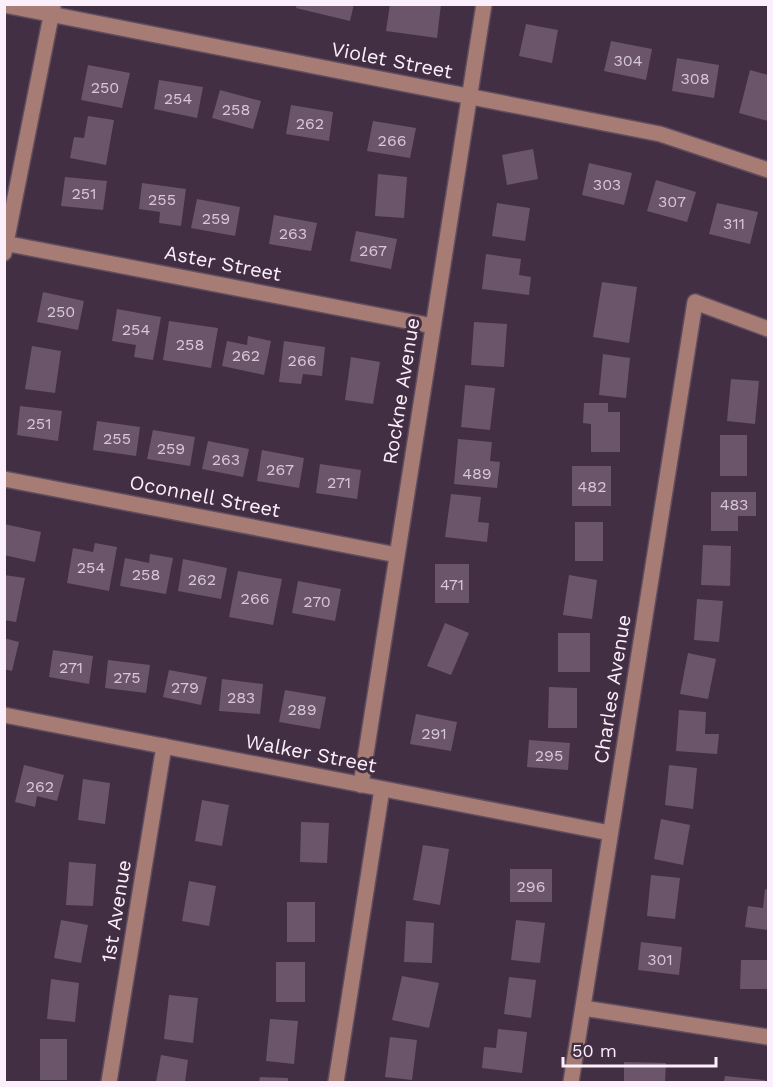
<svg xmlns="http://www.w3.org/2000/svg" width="773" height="1087" font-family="'Work Sans',sans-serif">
  <rect width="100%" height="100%" fill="#432f43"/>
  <!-- building -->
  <path fill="#6a556a" d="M297,4H354L350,21L296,8Z
    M390,4H441L437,38L386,31Z
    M526,24L558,30L552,63L519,56Z
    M611,41L652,49L646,80L604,71Z
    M677,58L719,65L714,98L672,91Z
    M88,65L130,73L122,108L81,100Z
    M750,70L768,75V121L739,113Z
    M159,80L203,87L197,118L154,109Z
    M220,90L261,101L253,129L212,118Z
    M291,105L333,112L329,141L286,134Z
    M88,116L114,120L106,165L70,158L74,137L84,138Z
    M373,121L416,128L410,158L367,151Z
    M533,149L538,179L507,185L502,155Z
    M589,163L632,173L624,205L582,195Z
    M378,174L407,177L404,218L375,216Z
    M65,177L107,181L103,210L61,206Z
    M656,180L696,192L687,222L647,211Z
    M142,183L186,189L181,226L159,223L160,212L139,209Z
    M197,199L240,207L235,236L191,228Z
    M497,203L530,208L525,241L492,236Z
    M717,203L758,212L750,244L709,234Z
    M274,215L317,223L311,251L269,244Z
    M356,231L397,239L391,269L350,261Z
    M486,254L521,259L519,275L531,277L529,295L482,289Z
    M602,282L637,287L629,343L593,337Z
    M43,292L84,301L78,330L37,322Z
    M117,309L161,317L153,360L134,357L136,345L112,341Z
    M169,321L218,328L211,368L163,360Z
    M474,322L507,324L504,367L471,365Z
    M248,336L271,341L264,375L222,366L227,341L247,345Z
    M284,341L325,347L322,376L303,374L301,384L279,382Z
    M32,346L61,351L55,393L25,389Z
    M603,354L630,358L626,398L599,395Z
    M351,357L380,362L373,404L345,400Z
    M731,379L759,381L755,424L727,421Z
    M465,385L495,388L490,430L461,427Z
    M584,403H608V412H620V452H591V424L583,423Z
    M20,406L62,411L58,441L17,435Z
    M97,421L140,427L136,456L93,450Z
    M153,430L195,437L190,466L147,459Z
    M720,435H747V476H720Z
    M458,439L492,442L490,461L500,462L497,488L454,484Z
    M208,441L249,449L243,477L202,469Z
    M262,450L304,458L299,488L257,481Z
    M320,464L361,470L357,499L316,493Z
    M572,466H611V506H572Z
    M711,492H756V516H738V531H711Z
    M451,494L481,497L478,522L489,523L487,542L445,537Z
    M575,522H603V561H575Z
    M4,524L41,532L35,562L4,555Z
    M95,543L117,547L109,591L67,583L73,548L93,552Z
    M703,545L731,546L730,586L701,585Z
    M150,554L173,558L166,594L120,586L125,558L149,563Z
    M183,559L227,568L221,599L178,591Z
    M435,564H469V603H435Z
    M238,571L282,579L273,625L229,617Z
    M4,575L25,578L16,622L4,620Z
    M569,575L597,580L592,619L563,615Z
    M298,581L341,589L335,621L292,613Z
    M697,599L723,601L719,642L694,640Z
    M445,623L469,633L451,675L427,666Z
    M558,633H590V672H558Z
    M4,638L19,642L12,671L4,669Z
    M53,650L93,656L89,684L49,677Z
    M688,653L716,659L708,699L680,694Z
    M108,660L150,665L146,693L105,688Z
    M169,670L207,677L201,705L163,697Z
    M222,679L263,684L260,714L219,711Z
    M549,687L577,688V728H548Z
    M285,690L326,697L320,729L279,722Z
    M679,710L706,712L705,734H719L717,754L676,751Z
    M416,714L457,722L451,751L410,744Z
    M529,740L570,743L568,770L527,767Z
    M24,765L64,775L57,801L37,796L35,807L15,802Z
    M669,765L697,768L693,809L665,805Z
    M83,779L110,783L105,824L78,820Z
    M202,800L229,805L222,846L195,841Z
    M661,819L690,825L683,865L654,859Z
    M301,822L329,823L327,863L300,862Z
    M423,845L449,849L440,905L413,900Z
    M69,862L96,864L93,906L66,905Z
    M510,869H552V902H510Z
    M651,875L680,878L675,919L647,916Z
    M189,881L216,886L209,926L182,921Z
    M765,889L768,890V930L745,927L748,906L763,908Z
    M287,902H315V942H287Z
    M61,920L88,925L81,963L54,958Z
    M516,920L545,923L540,963L511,960Z
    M406,921L434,923L432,963L404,962Z
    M641,942L682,947L679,975L638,970Z
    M741,960H768V989H740Z
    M276,962H305V1002H276Z
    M402,976L439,983L429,1028L392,1020Z
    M509,977L536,980L531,1018L504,1014Z
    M51,979L79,983L75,1022L47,1019Z
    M169,995L198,998L193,1043L164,1039Z
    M270,1019L298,1021L294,1064L266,1061Z
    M498,1029L527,1032L522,1073L482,1068L484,1047L496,1048Z
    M390,1037L417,1040L412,1080L385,1077Z
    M40,1039H67V1080H40Z
    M161,1055L188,1060L185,1082H156Z
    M624,1062L666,1063L665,1082H624Z
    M725,1076L765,1080L764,1082H724Z
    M260,1077L288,1078V1082H259Z"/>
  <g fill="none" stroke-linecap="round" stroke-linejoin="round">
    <defs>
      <path id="minor" d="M4,5L660,134L768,170
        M4,243L433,326
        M4,253L53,6
        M4,479L397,555
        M4,715L610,833
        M361,785L484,4
        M583,1008L768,1037
        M109,1082L164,746
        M336,1082L382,789
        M571,1082L695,302L768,329"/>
    </defs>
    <!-- minor casing -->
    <use href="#minor" stroke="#604e60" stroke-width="18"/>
    <!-- minor -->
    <use href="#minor" stroke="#a67c74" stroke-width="15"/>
  </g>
  <g text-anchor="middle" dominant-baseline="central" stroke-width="6" stroke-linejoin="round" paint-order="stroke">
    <!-- number labels -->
    <g font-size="16" fill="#d7c8d7">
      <text x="628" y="60">304</text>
      <text x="695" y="78">308</text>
      <text x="105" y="87">250</text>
      <text x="178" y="98">254</text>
      <text x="236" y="109">258</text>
      <text x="310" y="123">262</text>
      <text x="392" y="140">266</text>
      <text x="607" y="184">303</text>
      <text x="84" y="193">251</text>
      <text x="162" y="199">255</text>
      <text x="672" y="201">307</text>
      <text x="216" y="218">259</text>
      <text x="734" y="223">311</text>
      <text x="293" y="233">263</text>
      <text x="373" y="250">267</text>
      <text x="61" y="311">250</text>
      <text x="136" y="329">254</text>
      <text x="190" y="344">258</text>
      <text x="246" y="355">262</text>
      <text x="302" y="360">266</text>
      <text x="39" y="423">251</text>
      <text x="117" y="438">255</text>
      <text x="171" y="448">259</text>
      <text x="226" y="459">263</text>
      <text x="280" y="469">267</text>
      <text x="477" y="473">489</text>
      <text x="339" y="482">271</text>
      <text x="592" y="486">482</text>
      <text x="734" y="504">483</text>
      <text x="91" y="567">254</text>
      <text x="146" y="574">258</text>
      <text x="202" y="579">262</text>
      <text x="452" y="584">471</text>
      <text x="255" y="598">266</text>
      <text x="317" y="601">270</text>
      <text x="71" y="667">271</text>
      <text x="127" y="677">275</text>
      <text x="185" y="687">279</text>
      <text x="241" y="697">283</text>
      <text x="302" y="709">289</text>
      <text x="434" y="733">291</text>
      <text x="549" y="755">295</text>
      <text x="40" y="786">262</text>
      <text x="531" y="886">296</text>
      <text x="660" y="959">301</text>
    </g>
    <!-- street labels -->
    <g font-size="20" fill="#fbeffb" stroke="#432f43">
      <text transform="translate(392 60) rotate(11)">Violet Street</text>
      <text transform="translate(223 263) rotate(11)">Aster Street</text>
      <text transform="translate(401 391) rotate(-81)">Rockne Avenue</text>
      <text transform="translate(205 496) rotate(11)">Oconnell Street</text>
      <text transform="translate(612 689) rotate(-81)">Charles Avenue</text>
      <text transform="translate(311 753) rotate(11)">Walker Street</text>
      <text transform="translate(116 911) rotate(-81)">1st Avenue</text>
    </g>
  </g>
  <!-- border -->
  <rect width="773" height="1087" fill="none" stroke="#fbeffb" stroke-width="12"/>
  <!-- scale -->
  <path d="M563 1057v9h153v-9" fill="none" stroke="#fbeffb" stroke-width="3"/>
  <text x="572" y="1057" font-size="18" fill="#fbeffb" stroke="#432f43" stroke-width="4.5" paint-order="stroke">50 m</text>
</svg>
